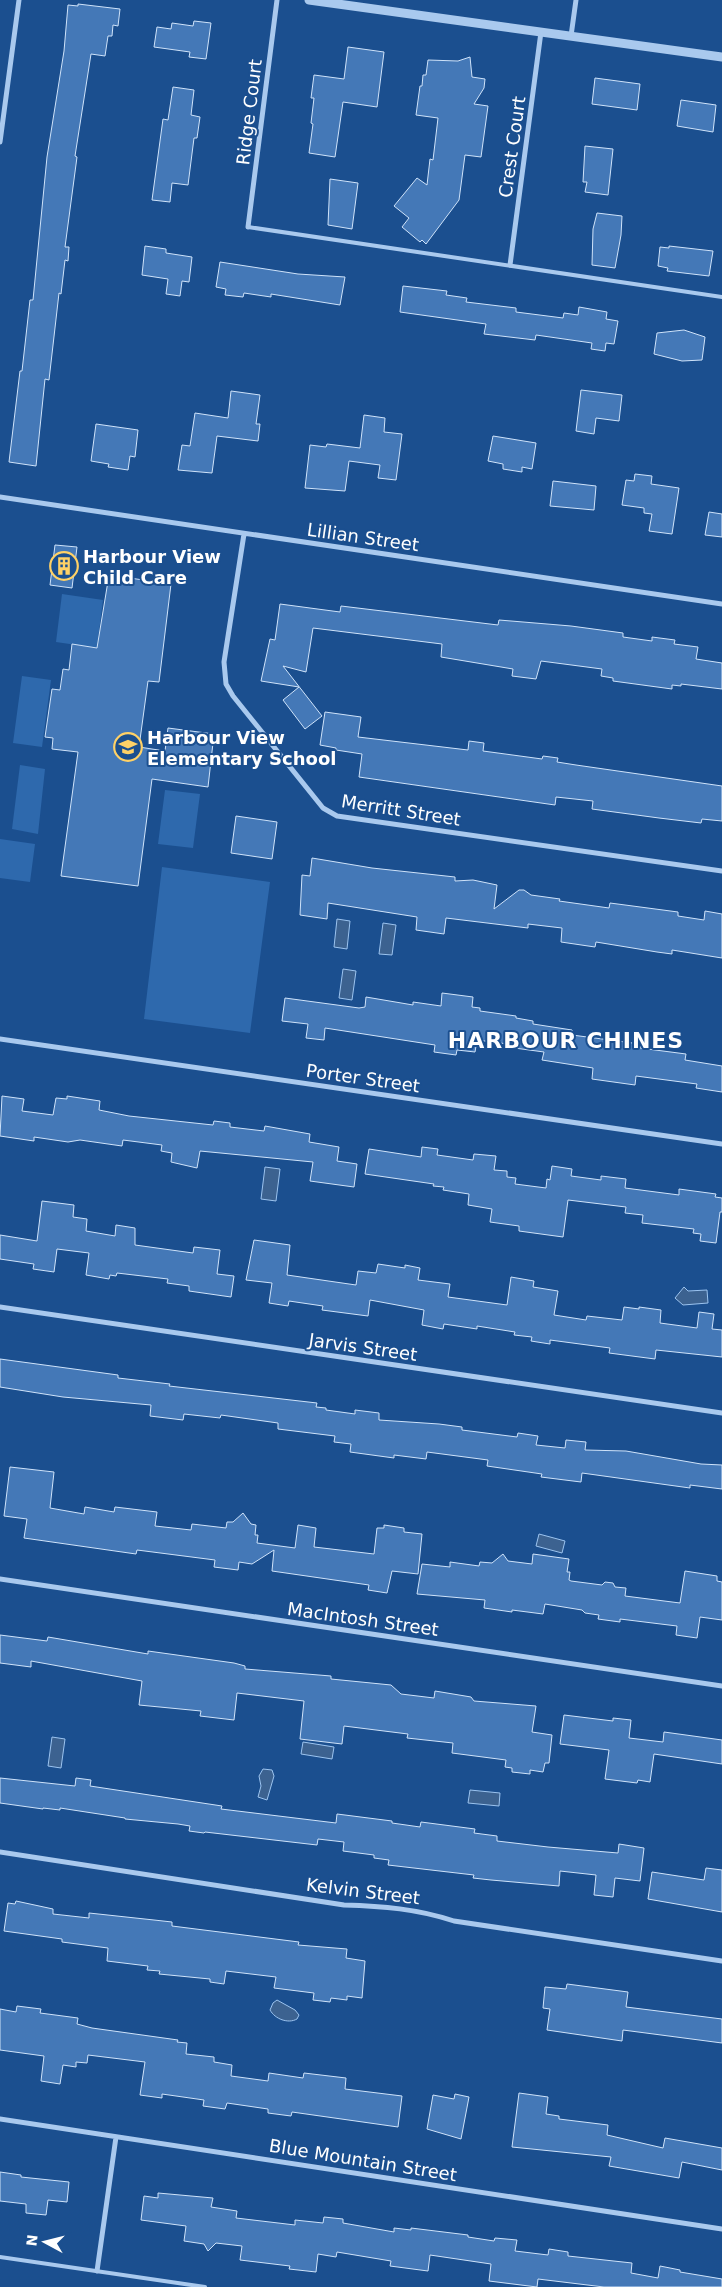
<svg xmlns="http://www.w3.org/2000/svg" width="722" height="2287" font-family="'DejaVu Sans',sans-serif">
  <rect width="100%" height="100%" fill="#1b4f8f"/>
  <!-- green -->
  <path fill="#2e69ad" d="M62,594L103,600L97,648L56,642Z
    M22,676L51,680L42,747L13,743Z
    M20,765L45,769L38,834L12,829Z
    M165,790L200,794L193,848L158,844Z
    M0,839L35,844L30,882L0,878Z
    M162,867L270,882L250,1033L144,1019Z"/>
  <!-- water -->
  <path fill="#3c6290" stroke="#9cc4f0" d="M337,919L350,921L347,949L334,947Z
    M383,923L396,925L392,955L379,954Z
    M343,969L356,971L352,1000L339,998Z
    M265,1167L280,1169L276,1201L261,1199Z
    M684,1287L688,1291L707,1290L708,1303L683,1305L675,1298Z
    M539,1534L565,1541L562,1553L536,1546Z
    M52,1737L65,1739L61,1768L48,1766Z
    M303,1742L334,1747L332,1759L301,1754Z
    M263,1769L272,1770L274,1776L267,1800L258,1797L261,1786L259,1776Z
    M470,1790L500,1793L499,1806L468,1803Z
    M277,2000L295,2010L299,2015L297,2019C288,2024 275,2019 270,2010L273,2003Z"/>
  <!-- building -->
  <path fill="#4478b7" stroke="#cfe3fa" d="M78,4L120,9L118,26L113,25L112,36H108L105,56L91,54L75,156L77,157L65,247H69L68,261L65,260L61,294L59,293L49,380L45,379L36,466L9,462L20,371H22L30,300H33L47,157L64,51L68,5L78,6Z
    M194,21L211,23L206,59L189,57L190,52L154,47L157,27L171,29L172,23L193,26Z
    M348,47L384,52L377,107L343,102L335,157L309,153L313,124L311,123L314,98H311L314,75L344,79Z
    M470,57L472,77L485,79L484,88L474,104L488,106L481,157L465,155L459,200L426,244L422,240L420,242L402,227L409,218L394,206L417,178L427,185L430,159L433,160L438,118L416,115L420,86H422L423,75H426L428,60L458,61Z
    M595,78L640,84L637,110L592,104Z
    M173,87L194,90L191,115L200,117L197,138H194L188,185L172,183L170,202L152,200L163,119L168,120Z
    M681,100L716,105L713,132L677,126Z
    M585,146L613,149L608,195L585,192L587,182H583Z
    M330,179L358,183L352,229L328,225Z
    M597,213L622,216L621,235L615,268L592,265L593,229Z
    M145,246L166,249V253L192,257L189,282L182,281L180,296L166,294L168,279L142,275Z
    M669,246L713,251L709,276L667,271L668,268L658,266L660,247L669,248Z
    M220,262L298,274L345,277L340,305L271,294V297L244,293L243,297L225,295L226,289L216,287Z
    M403,286L447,291L446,295L467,298L466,302L516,308V312L563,318L564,313L578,315L579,307L607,312L606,319L618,321L614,344L606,343L605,351L591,349L592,343L536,335L535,340L484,334L486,324L400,312Z
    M684,330L705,337L702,360L682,361L654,354L657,333Z
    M581,390L622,395L619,421L596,418L594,434L576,431Z
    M231,391L260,395L256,424H260L258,441L217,436L212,473L178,470L182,445L190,446L195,413L228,418Z
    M364,415L385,418L384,432L402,434L396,480L378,478L380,465L349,461L345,491L305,488L310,445L326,447L327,444L360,448Z
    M96,424L138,430L135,457L130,456L128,470L108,467L109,464L91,461Z
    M493,436L536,443L532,469L522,467V472L503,469V464L488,461Z
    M635,474L652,476L651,484L679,488L672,534L649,531L652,514L644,513V508L622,505L626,480L634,481Z
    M553,481L596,486L594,510L550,506Z
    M709,512L722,514V537L705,535Z
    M55,545L77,547L72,588L50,585Z
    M109,575L171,584L159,682L148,681L139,747L165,751L168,728L214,734L208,787L152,779L138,886L61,876L78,752L52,749L53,738L45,737L52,689L60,690L63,669L69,670L72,644L97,648Z
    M280,604L340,612L341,606L498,625L499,620L571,626L623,633V637L652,641V637L675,640L674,644L698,647L696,659L722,663V689L681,684V686L672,685V689L613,681V678L601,676L602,669L541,661L536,679L512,676L513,669L441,657L442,644L313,628L306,672L283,666L322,716L305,729L283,700L299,687L261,681L270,639L275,640Z
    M325,712L361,717L358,737L468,750L469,741L484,743L483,751L542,759L543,756L558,758L557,762L576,765L722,786V821L702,819L701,823L659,818L592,809L593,801L556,797L555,805L359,777L362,754L336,750V748L320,745Z
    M236,816L277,822L272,859L231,853Z
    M312,858L372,868L455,877V881L473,880L497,885L494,909L519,890H524L531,895L560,899L559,901L609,908L610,903L678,912V916L704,920L705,911L722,914V958L672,950V954L657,952L596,942L595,947L561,942L562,928L528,924V928L446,918L444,934L416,930L417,917L328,903L327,919L300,915L302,875L310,876Z
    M442,993L473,997L472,1007L480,1008V1011L516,1016V1018L533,1021V1024L572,1030V1035L640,1044V1048L686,1054L685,1060L722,1066V1092L696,1088L697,1084L636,1076L635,1085L592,1079L593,1068L542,1060L544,1052L507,1047L508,1044L477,1040L475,1052L457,1050L456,1055L434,1052L435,1045L325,1028L324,1040L306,1038L308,1024L282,1021L285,998L359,1008L365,1007L366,997L413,1005V1002L441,1006Z
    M2,1096L24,1099L22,1111L53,1115L56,1098L67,1099V1096L100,1101L99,1110L129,1116L213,1125L214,1121L230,1123V1127L264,1131L265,1126L310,1134L309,1142L339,1147L337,1161L357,1164L354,1187L310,1181L313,1162L200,1151L197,1168L171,1162L172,1153L161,1151L162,1145L123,1140L122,1146L80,1140L68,1142L34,1137V1141L0,1136Z
    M422,1147L438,1149L437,1155L473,1160L474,1154L496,1156L494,1170L507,1171V1177L516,1178L515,1184L546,1188L547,1179L550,1180L552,1166L572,1169L571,1176L601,1180V1176L626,1179L625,1188L679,1195V1189L716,1194L715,1197L722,1198V1212H720L716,1243L700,1241L701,1234L693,1233L694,1229L642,1223L643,1215L625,1213L626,1207L568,1200L563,1237L519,1231V1226L490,1222L492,1209L468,1205L469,1194L443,1190L444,1187L433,1186L434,1184L365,1174L369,1149L421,1157Z
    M42,1201L74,1205L73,1217L87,1219L86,1231L115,1236L116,1225L135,1228V1245L193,1253L194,1247L220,1250L217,1274L234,1276L231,1297L189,1291V1286L167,1283L168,1279L117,1273L116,1276L110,1275L109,1279L86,1275L89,1253L57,1249L54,1272L33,1269L34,1264L0,1259V1235L37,1241Z
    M254,1240L290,1245L287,1275L356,1285L358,1271L376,1273L378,1264L405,1268V1265L420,1268L418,1280L450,1284L448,1297L507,1305L511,1277L534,1281L533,1287L558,1291L554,1315L586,1320L587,1316L622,1320L624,1307L639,1309V1307L661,1310L660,1323L697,1328L699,1312L714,1314L712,1329L722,1330V1357L656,1350L655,1359L609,1353L610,1348L550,1340V1344L531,1341L532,1337L514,1335L515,1332L477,1326V1329L444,1324L443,1329L422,1325L424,1310L370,1300L368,1316L322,1310L323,1306L289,1301L288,1306L269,1303L272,1283L246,1280Z
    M0,1359L118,1375V1378L170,1384L169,1386L317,1403L316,1407L326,1408V1410L355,1414V1410L379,1413V1420L439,1424L462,1427V1430L517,1437L518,1433L538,1436L536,1445L565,1448L566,1440L586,1442L585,1450L626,1451L701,1464L722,1465V1489L690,1485V1488L582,1473L581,1482L541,1477L542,1474L487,1466L488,1460L427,1452L426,1459L394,1455V1458L350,1452L351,1444L334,1442L335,1436L278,1429V1423L221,1415L220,1418L184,1414L183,1420L150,1416L151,1405L63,1397L0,1387Z
    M10,1467L54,1472L50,1508L84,1514L85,1507L114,1512L115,1507L157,1512L155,1526L191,1530L192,1524L226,1528L227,1522H233L243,1513L251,1524L256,1525L255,1535H258L257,1543L295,1548L298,1525L316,1528L314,1547L374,1554L377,1528H384V1525L404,1528V1532L422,1534L418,1574L392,1571L387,1593L368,1590L369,1585L272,1571L274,1550L252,1564L239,1562L238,1570L214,1567L215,1560L137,1550L136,1554L24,1538L27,1519L4,1516Z
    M503,1554L508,1561L532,1564L533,1554L569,1559L567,1572H570L569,1580L571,1581L602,1585L605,1582L613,1583L615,1587L626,1588L625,1596L680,1603L685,1571L717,1576V1581L722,1582V1620L700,1617L697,1638L676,1635L677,1626L620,1619V1622L598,1619L599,1615L585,1613L582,1610L545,1604L543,1614L512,1610V1612L484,1608L485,1600L417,1594L422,1564L450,1567V1562L479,1566L480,1562L492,1563Z
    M0,1635L47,1641L48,1637L148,1654V1651L234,1663L245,1666V1669L331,1676V1679L391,1685L401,1694L434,1698L435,1691L471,1697L474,1701L536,1706L532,1732L552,1735L549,1763H545L543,1772L530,1770V1774L512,1772V1768L505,1767L506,1760L452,1753L453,1743L407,1738L408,1734L344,1726L342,1744L300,1739L304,1701L237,1693L234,1720L200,1716L201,1711L139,1705L142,1681L31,1661V1667L0,1663Z
    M564,1715L613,1721V1718L631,1720L629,1738L663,1742L664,1732L722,1740V1764L654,1754L650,1782L638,1780L637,1783L605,1779L609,1750L560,1744Z
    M0,1778L75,1786L76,1778L91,1780L90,1786L222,1806L221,1809L336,1823L337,1814L392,1821V1823L420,1827L421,1822L475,1829L474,1833L497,1836V1841L548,1847L618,1853L619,1844L644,1848L640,1881L615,1878L613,1897L594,1895L596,1875L560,1871L559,1886L491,1880L473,1878L474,1875L388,1865L389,1860L374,1858V1855L343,1851L344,1842L318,1839L317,1845L205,1832L204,1833L189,1831L190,1826L178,1824L125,1819V1818L60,1808V1810L43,1808V1809L0,1803Z
    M706,1868L722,1870V1912L648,1899L652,1872L704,1880Z
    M16,1901L53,1909V1914L89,1918V1913L154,1920L172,1922V1926L299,1942L298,1945L347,1949L346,1958L365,1961L362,1998L347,1996V2000L331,1998L330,2002L313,2000L314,1993L274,1988L276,1977L226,1971L224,1984L210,1982V1979L159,1974L160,1971L147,1970L148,1966L107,1961L108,1948L62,1942V1939L4,1931L8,1903L15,1904Z
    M567,1984L628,1992L626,2007L722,2019V2043L623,2030L622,2041L547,2030L550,2009L543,2008L545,1987L566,1989Z
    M17,2006L41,2009L40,2013L78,2018L77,2024L92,2028L178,2040L177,2042L187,2043L186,2054L214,2057V2062L232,2065L231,2076L268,2081L269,2073L303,2078L304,2073L346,2078L345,2089L402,2096L398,2127L292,2112L291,2116L268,2113V2109L227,2103L225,2109L203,2106L204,2100L162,2094V2098L140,2095L145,2062L88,2055L87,2063L76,2062V2067L63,2065L60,2084L41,2081L44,2056L0,2050V2009L16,2012Z
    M519,2093L548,2097L546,2114L559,2116V2119L608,2125L607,2135L663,2148L665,2138L722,2148V2170L682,2162L679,2178L609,2166L611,2157L512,2147Z
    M455,2094L469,2097L461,2139L427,2129L433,2095L454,2099Z
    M0,2172L21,2175V2177L69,2182L67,2202L48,2200L46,2215L26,2213V2204L0,2201Z
    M158,2193L213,2198L211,2207L237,2211L236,2218L295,2225V2220L323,2223L324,2217L343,2219V2223L394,2232V2228L411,2230V2228L468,2235V2237L494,2241L495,2238L517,2240L515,2251L548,2255L549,2249L568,2252V2256L632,2263L631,2273L658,2278L660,2266L680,2270V2272L722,2279V2287H604L538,2279L537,2287L489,2281L491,2264L430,2255L428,2271L390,2266L391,2261L337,2252L336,2257L318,2254L316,2272L289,2269L290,2266L240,2260L242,2246L216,2243L208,2251L204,2244L184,2241L186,2226L141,2220L144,2196L158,2198Z"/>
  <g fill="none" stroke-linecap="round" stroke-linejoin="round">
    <!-- service -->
    <path stroke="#a9c9ee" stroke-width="4" d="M248,227L722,297
      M0,2257L205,2287"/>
    <!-- minor -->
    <path stroke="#a9c9ee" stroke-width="5" d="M571,36L576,0
      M0,142L19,0
      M248,227L277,0
      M510,265L541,32
      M0,497L722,604
      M244,534L224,662L226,684L233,696L323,808L337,816L722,871
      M0,1039L722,1144
      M0,1307L722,1413
      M0,1579L722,1686
      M0,1852L344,1905C382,1906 418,1909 454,1921L722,1961
      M0,2119L722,2229
      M97,2271L116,2137"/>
    <!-- tertiary -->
    <path stroke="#a9c9ee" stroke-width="9" d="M309,0L722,57"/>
  </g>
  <!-- icons -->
  <defs>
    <symbol id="building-ring" viewBox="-11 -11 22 22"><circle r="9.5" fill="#1b4f8f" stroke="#ffd166" stroke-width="1.5"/><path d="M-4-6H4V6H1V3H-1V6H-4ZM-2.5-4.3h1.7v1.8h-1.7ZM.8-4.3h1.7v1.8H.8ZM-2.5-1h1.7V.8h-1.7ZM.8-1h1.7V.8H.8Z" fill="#ffd166"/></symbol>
    <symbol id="school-ring" viewBox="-11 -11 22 22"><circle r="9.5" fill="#1b4f8f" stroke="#ffd166" stroke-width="1.5"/><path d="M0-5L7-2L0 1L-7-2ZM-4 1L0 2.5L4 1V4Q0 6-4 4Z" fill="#ffd166"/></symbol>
  </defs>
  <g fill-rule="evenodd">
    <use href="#building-ring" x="48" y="550" width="32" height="32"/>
    <use href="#school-ring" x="112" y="731" width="32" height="32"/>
  </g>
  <g text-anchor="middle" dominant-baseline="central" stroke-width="4" stroke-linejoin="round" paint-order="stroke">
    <!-- street labels -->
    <g font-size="18" fill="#fff" stroke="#1b4f8f">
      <text transform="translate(249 112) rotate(-83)">Ridge Court</text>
      <text transform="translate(512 147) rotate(-82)">Crest Court</text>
      <text transform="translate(363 537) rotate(8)">Lillian Street</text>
      <text transform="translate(401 810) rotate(9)">Merritt Street</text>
      <text transform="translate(363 1078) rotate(8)">Porter Street</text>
      <text transform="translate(363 1347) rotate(8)">Jarvis Street</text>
      <text transform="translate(363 1619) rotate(8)">MacIntosh Street</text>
      <text transform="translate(363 1891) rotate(7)">Kelvin Street</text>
      <text transform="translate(363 2160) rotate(9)">Blue Mountain Street</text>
    </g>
    <!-- poi labels -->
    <g font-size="18" font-weight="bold" fill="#fff" stroke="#1b4f8f" text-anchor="start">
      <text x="83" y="556">Harbour View<tspan x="83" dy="21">Child Care</tspan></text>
      <text x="147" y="737">Harbour View<tspan x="147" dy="21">Elementary School</tspan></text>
    </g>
    <!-- district labels -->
    <g font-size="22" font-weight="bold" letter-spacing="1" fill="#fff" stroke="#1b4f8f">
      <text x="566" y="1040">HARBOUR CHINES</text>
    </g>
  </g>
  <!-- north arrow -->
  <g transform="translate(45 2242) rotate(277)" stroke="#1b4f8f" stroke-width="4" paint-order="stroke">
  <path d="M0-4L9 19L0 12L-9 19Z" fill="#ffffff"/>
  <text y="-8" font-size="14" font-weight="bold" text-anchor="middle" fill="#ffffff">N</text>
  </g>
</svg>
